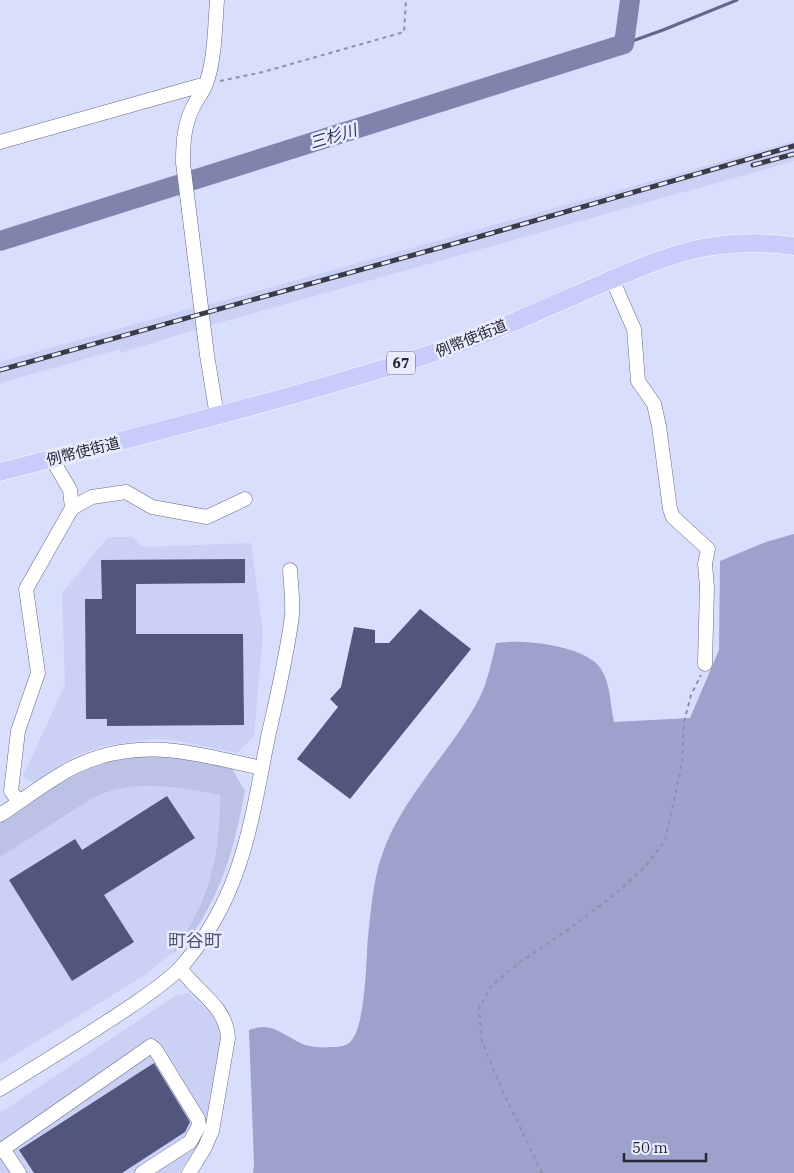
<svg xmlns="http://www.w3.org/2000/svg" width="794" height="1173" font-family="'IBM Plex Serif','Noto Sans JP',serif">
  <rect width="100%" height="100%" fill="#dadefd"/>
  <!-- built -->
  <path fill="#cbd1f5" d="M794,141V161L208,326L204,306Z
    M196,307L198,329L120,353V349L0,383V362Z
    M108,537H132L142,547L251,543L263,632L254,736L237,753L174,740L153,739L103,746L75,756L34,783L23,776L65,685L62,593Z
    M131,782L223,790L222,845L209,893L182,944L147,974L0,1064V854L98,793Z
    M189,993L213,1015L219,1027L221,1041L207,1123L199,1143L179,1173H0V1113L176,995Z"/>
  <!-- green -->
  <path fill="#bcc1e6" d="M156,756L175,757L232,769L245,791C236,839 228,872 204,916C195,931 186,945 172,954C179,942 188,931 194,918C215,880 220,838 220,795C176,787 137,778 94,797L0,857V823C33,802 65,776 103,764C120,758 138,757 156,756Z"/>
  <!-- forest -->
  <path fill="#9da2cd" d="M794,534V1173H253L254,1164L249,1030C253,1029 258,1027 263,1027C278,1027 291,1040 305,1045C313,1047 323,1048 331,1047C337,1047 344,1047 349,1043C366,1030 366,959 368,937C371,910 373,880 382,855C401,798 450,753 478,701C488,682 491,663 496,643C521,639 586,645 601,669C611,684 610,705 614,722L690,718L719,650L720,561L766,542Z"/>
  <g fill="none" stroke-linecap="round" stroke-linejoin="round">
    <!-- stream -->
    <path stroke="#646888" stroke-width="3" d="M624,44L663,30L737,0"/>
    <!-- river -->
    <path stroke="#7f84ad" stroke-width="20" d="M0,241L624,44L630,0"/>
  </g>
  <!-- building -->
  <path fill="#52567c" d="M245,559V583L136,584V634H243L244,725L107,726V719H86L85,599H102L101,560Z
    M420,609L471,649L350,799L297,759L338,707L330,699L341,687L354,627L375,630V643H389Z
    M167,796L195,838L104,895L134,942L72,981L9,880L75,839L82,850Z
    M154,1063L190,1122L185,1132L122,1173H34L19,1150Z"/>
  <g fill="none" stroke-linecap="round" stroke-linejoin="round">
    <defs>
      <path id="minor" d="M217,0C215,26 215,59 206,84C203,92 197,99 193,107C184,125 183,143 183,163L207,355L217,416
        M0,142L206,84
        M612,279L634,329L638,381L654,404L659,426L670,509L673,517L708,549L705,564L707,587L705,664
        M72,508L92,497L126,492L152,507L207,517L245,499
        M19,802L11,791L18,731L38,673L26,589L72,508L70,490L52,459
        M0,815C23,800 50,779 74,767C140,735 195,754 262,768
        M180,968C197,993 226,1005 228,1038L212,1131L204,1149L189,1173
        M0,1089C44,1062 88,1035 131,1006C148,994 167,982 181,967C242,898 251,823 268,737C277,697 287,656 292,615C293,600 291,585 290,570
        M3,1149L19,1173
        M0,1151L151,1046L155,1049L198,1119L199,1126L190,1142L142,1173"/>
      <path id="major" d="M0,472C143,435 286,400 427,355C486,336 543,309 601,284C634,270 667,255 702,248C732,242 764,242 794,246"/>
    </defs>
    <!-- minor casing -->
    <use href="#minor" stroke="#666a85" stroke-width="15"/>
    <!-- major casing -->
    <use href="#major" stroke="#fff" stroke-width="19"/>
    <!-- path -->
    <path stroke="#8d90a7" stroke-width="2" stroke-dasharray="4 4" stroke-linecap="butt" d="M220,81L263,72L404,32L406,0
      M542,1173L501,1088L482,1041L479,1009L491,986L519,963L569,929L614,895L644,868L665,841L682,763L684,722L691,695L701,675"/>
    <!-- minor -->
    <use href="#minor" stroke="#fff" stroke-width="14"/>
    <!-- major -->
    <use href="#major" stroke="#c7ccfb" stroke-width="18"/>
    <defs>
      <path id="rail" d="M753,165L794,154
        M0,370L478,237L794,146"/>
    </defs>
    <!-- rail casing -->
    <use href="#rail" stroke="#3a3c49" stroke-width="5"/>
    <!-- rail -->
    <use href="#rail" stroke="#e9ecff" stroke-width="3" stroke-dasharray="9" stroke-linecap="butt"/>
  </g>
  <g text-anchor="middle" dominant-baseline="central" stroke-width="5" stroke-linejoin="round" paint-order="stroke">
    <!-- shield labels -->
    <rect fill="#e9ecff" stroke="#606270" stroke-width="1" x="387" y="351.5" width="28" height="23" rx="4"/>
    <g font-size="14" font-weight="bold" fill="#252732">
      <text x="401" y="363">67</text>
    </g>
    <!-- street labels -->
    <g font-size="15" fill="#252732" stroke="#e9ecff">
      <text transform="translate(471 338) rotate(-22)">例幣使街道</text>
      <text transform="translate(83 451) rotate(-14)">例幣使街道</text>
    </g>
    <!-- water labels -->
    <g font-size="16" font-style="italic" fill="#2c2e63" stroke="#e9ecff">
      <text transform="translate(333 136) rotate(-17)">三杉川</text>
    </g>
    <!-- quarter labels -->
    <g font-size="18" fill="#50536d" stroke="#e9ecff">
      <text x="195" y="940">町谷町</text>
    </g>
  </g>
  <!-- scale -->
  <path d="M624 1153v8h82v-8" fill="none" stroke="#252732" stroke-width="2.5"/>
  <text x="632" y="1153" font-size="15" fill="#252732" stroke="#e9ecff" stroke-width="4" paint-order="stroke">50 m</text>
</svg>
